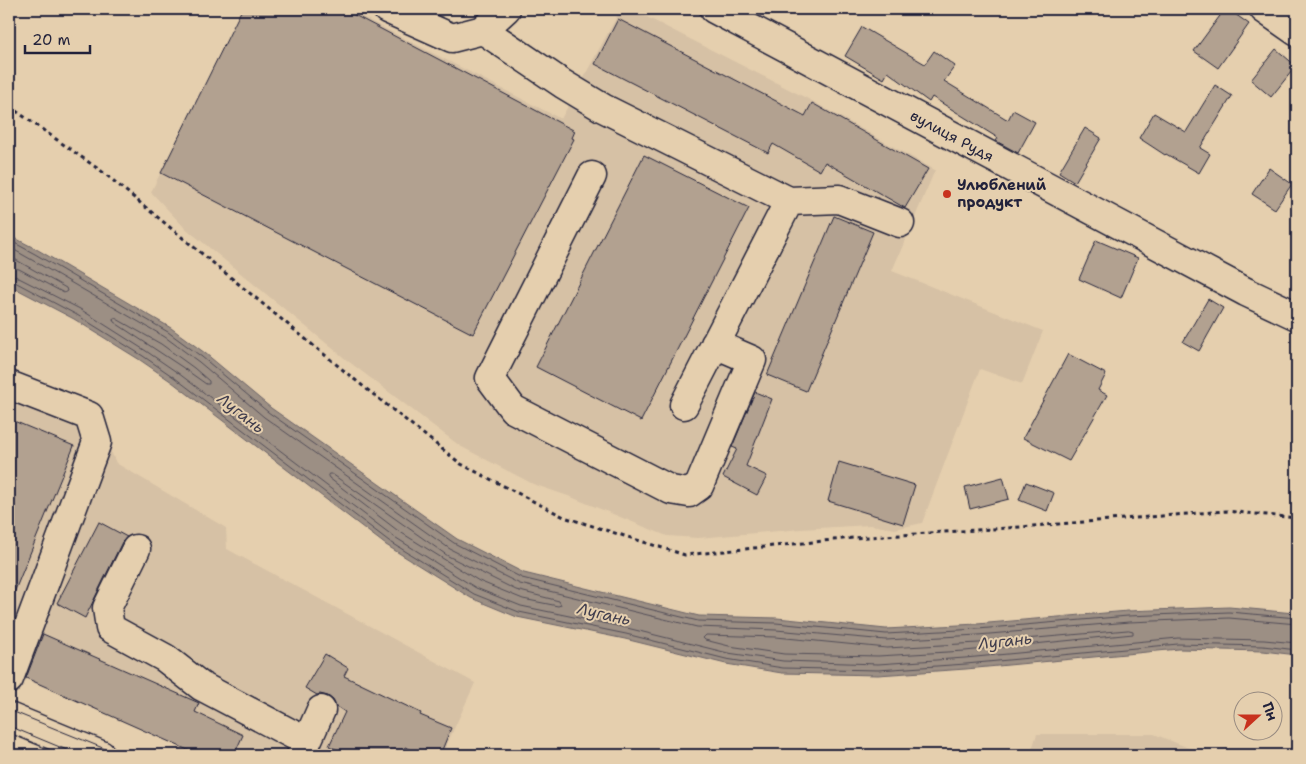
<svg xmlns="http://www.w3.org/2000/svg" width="1306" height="764" font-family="'Shantell Sans',sans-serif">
  <rect width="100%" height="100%" fill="#e5cfae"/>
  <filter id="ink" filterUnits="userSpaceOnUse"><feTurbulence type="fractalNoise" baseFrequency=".02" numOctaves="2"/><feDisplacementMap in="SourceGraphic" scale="10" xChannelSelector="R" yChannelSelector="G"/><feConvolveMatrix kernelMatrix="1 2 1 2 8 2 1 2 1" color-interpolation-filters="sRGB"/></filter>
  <g filter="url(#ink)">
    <!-- built -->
    <path fill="#d6c1a5" d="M242,9H347L561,119L621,9H631L810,100L935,170L892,271L1043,331L1022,384L980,369L922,523L895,529L870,525L801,529L698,538L667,536L571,497L533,484L460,446L348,361L184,227L151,192Z
      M9,371L94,412L116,463L226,528L227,549L475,683L442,755H199L9,672Z
      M1037,734H1154L1206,755H1030Z"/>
    <!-- water -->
    <path fill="#9c8f84" stroke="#6b6367" d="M9,235L38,250L171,328L205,353L271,408L457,539L524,573L699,616L777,618L886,629L977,624L1128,611L1229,607L1294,613H1297V655L1263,651L1179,649L966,669L878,675L782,673L726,664L625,639L517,617L471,598L386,545L172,382L140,360L74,319L9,285Z"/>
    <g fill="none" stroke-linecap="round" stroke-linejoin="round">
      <!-- shore -->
      <path stroke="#534e58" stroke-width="1" d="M9,240L35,254L168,332L202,357L268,412L454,543L522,578L698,621L776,623L886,634L978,629L1128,616L1229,612L1297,618
        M9,247L32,260L165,337L199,362L264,417L450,549L520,584L697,627L776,630L886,640L978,635L1129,622L1229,618L1297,624
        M9,256L66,288L67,291L64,293L19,269L9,267
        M9,275L15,276L80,309L146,351L178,373L393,536L476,588L521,606L627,628L728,653L783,661L878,664L965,658L1178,638L1264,640L1297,643
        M9,281H13L77,315L143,356L175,378L389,541L474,594L519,612L626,634L726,659L783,668L878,670L966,664L1178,644L1263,646L1297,650
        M115,318L161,344L194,368L209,381V384H206L182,367L114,322L113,319Z
        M329,474H332L448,556L516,590L559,601L561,605L558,606L523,599L479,581L397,530L329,478L328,476Z
        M1129,630L1133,631V634L965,651L878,656L784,654L729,646L705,640L703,638L706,635L776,637L887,648L979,643Z"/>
    </g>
    <!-- building -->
    <path fill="#b2a190" stroke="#22223b" d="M242,9H343L575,131L572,138L574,139L473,334L161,173Z
      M1225,9H1228L1249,24L1218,68L1194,51Z
      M618,19L805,116L812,103L928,169L905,208L825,162L820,171L773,144L768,153L595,64Z
      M862,27L925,64L934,51L955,66L944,81L1008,120L1013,110L1035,122L1018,153L996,141L998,138L932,97L929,102L888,72L884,79L845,56Z
      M1276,49L1296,66L1271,97L1251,80Z
      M1215,85L1232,96L1200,148L1210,154L1199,173L1166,154L1165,155L1139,138L1154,113L1186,132Z
      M1085,128L1101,138L1075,182L1059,172Z
      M644,155L749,208L641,421L536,367Z
      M1269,168L1292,184L1275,209L1252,194Z
      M834,216L873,232L806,391L767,375Z
      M1096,240L1138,258L1121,298L1079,279Z
      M1208,299L1223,308L1199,351L1183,342Z
      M1068,354L1106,374L1098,390L1107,395L1069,461L1023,438Z
      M755,392L772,399L746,466L767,476L757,495L723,477L737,449L732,447Z
      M9,419L74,446L9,605Z
      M839,462L915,485L903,524L828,501Z
      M1003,477L1009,499L970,509L965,487Z
      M1026,482L1054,493L1047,511L1019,500Z
      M99,522L127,537L122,542L85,618L57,603Z
      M43,634L199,703L195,712L243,735L234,755H199L26,678Z
      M325,654L348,668L344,676L421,713L420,715L451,728L440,755H425L405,747L401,755H349L329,746L345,712L336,706L333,700L328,696L320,694L317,695L305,688Z"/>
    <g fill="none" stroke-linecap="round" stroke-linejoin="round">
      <defs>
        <path id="minor" d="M387,9L452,38L483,30L506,9
          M714,9L1246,292L1297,316
          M1264,9L1297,32
          M483,30L563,84L603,108L789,201L839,199L900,223
          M592,176L490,378L513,409L671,490L689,493L699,486L752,360L715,344
          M9,385L89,416L97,442L9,679
          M684,405L789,201
          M136,549L107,608L110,628L165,658L201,686L307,742
          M9,717L101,755
          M301,755L321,710"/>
      </defs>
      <!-- minor casing -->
      <use href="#minor" stroke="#22223b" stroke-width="31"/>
      <!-- path -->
      <path stroke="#22223b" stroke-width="3" stroke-dasharray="4 4" stroke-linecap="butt" d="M9,106L104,173L354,379L461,464L564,517L685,555L853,538L1007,528L1226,511L1297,518"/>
      <!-- minor -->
      <use href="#minor" stroke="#e5cfae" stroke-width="28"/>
      <!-- tram -->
      <path stroke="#22223b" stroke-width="1" d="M9,710L120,755
        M9,726L79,755"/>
    </g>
  </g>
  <!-- markers -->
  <circle fill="#c8321e" stroke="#e5cfae" stroke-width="2" cx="947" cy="194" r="5"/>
  <g text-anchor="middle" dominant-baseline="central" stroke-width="4" stroke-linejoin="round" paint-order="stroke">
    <!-- street labels -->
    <g font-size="15" fill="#22223b" stroke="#e5cfae">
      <text transform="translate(952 136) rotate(28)">вулиця Рудя</text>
    </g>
    <!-- poi labels -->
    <g font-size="15" font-weight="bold" fill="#22223b" stroke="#e5cfae" text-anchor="start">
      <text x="957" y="185">Улюблений<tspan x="957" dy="17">продукт</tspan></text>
    </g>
    <!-- water labels -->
    <g font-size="16" font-style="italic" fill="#403d4d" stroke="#e5cfae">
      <text transform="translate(241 413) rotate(38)">Лугань</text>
      <text transform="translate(604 614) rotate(13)">Лугань</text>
      <text transform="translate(1005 641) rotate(-6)">Лугань</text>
    </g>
  </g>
  <!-- margin -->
  <rect width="1306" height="764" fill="none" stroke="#e5cfae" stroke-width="30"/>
  <rect x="15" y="15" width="1276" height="734" fill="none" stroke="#22223b" stroke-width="2" filter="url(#ink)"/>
  <!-- north arrow -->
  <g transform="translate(1258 716) rotate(69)"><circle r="24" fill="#e5cfae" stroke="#978a80"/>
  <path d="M0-4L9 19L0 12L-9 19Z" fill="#c8321e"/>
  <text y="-8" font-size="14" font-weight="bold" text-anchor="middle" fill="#22223b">Пн</text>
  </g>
  <!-- scale -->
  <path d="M25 45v8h65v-8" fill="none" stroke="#22223b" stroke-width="2.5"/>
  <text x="32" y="45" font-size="15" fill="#22223b" stroke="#e5cfae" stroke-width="4" paint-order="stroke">20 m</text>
</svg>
